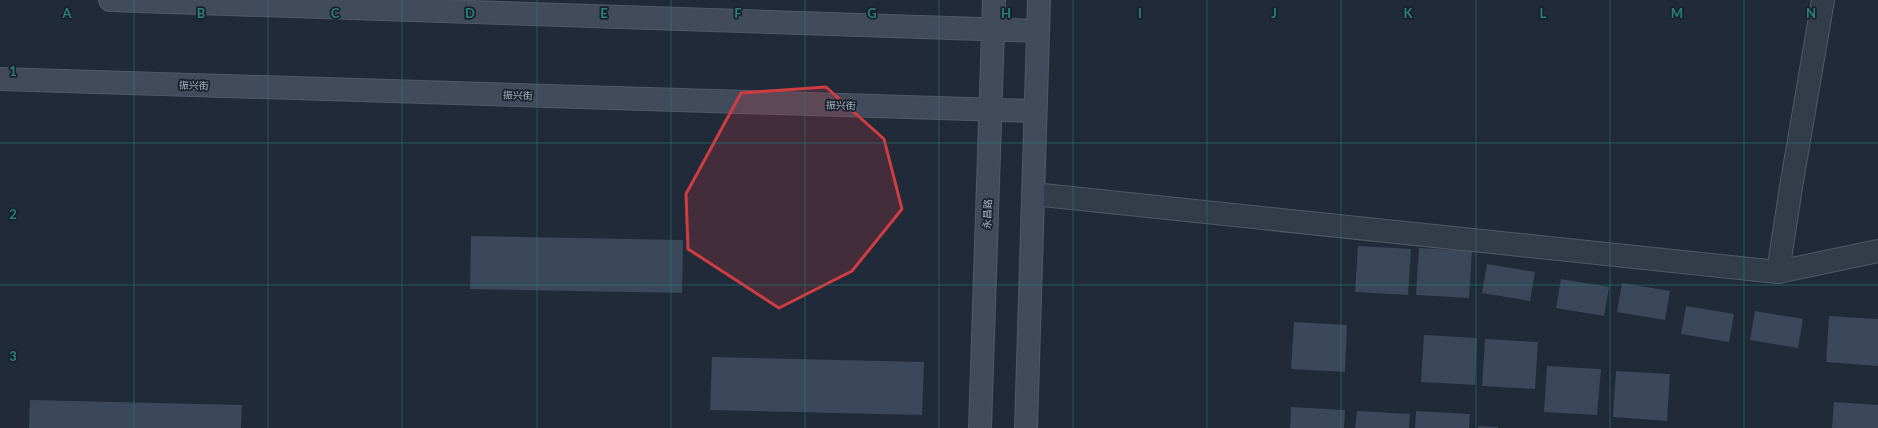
<svg xmlns="http://www.w3.org/2000/svg" width="1878" height="428" font-family="Lato,'Noto Sans SC',sans-serif">
  <rect width="100%" height="100%" fill="#202a39"/>
  <!-- building -->
  <path fill="#3b4859" d="M471,236L683,240L682,293L470,289Z
    M1358,246L1411,249L1408,295L1355,292Z
    M1419,248L1472,251L1469,298L1416,295Z
    M1487,264L1535,272L1530,301L1482,293Z
    M1561,279L1609,287L1604,316L1556,308Z
    M1622,283L1670,291L1665,320L1617,312Z
    M1686,306L1734,314L1729,342L1681,334Z
    M1755,311L1803,319L1798,348L1750,340Z
    M1829,316L1878,319V366L1826,362Z
    M1294,322L1347,325L1345,372L1291,369Z
    M1424,335L1477,338L1475,385L1421,382Z
    M1485,339L1538,342L1535,389L1482,386Z
    M712,357L924,362L922,415L710,410Z
    M1547,366L1601,369L1597,415L1544,412Z
    M1616,371L1670,374L1667,421L1613,417Z
    M30,400L242,405L241,428H29Z
    M1834,402L1878,405V428H1832Z
    M1291,407L1345,410L1344,428H1290Z
    M1357,411L1410,414L1409,428H1355Z
    M1416,411L1470,414L1469,428H1415Z
    M1478,426L1498,427V428H1478Z"/>
  <g fill="none" stroke-linecap="round" stroke-linejoin="round">
    <defs>
      <path id="street" d="M1823,0L1791,187L1778,272L1878,251
        M1033,194L1778,272"/>
      <path id="secondary" d="M110,0L1038,31
        M0,79L1035,111
        M980,428L994,0
        M1026,428L1039,0"/>
    </defs>
    <!-- street casing -->
    <use href="#street" stroke="#515967" stroke-width="24"/>
    <!-- secondary casing -->
    <use href="#secondary" stroke="#515967" stroke-width="24"/>
    <!-- street -->
    <use href="#street" stroke="#333c49" stroke-width="22"/>
    <!-- secondary -->
    <use href="#secondary" stroke="#414b5c" stroke-width="22"/>
  </g>
  <!-- marked area -->
  <path fill="#d03d40" fill-opacity="0.2" stroke="#d03d40" stroke-width="3" stroke-linejoin="round" d="M826,87L884,139L902,209L852,271L779,308L688,249L686,194L741,93Z"/>
  <!-- grid -->
  <path fill="none" stroke="#27807b" stroke-width="1" stroke-opacity="0.55" d="M134,0V428M268,0V428M402,0V428M537,0V428M671,0V428M805,0V428M939,0V428M1073,0V428M1207,0V428M1341,0V428M1476,0V428M1610,0V428M1744,0V428M0,143H1878M0,285H1878"/>
  <g text-anchor="middle" dominant-baseline="central" stroke-width="3.5" stroke-linejoin="round" paint-order="stroke">
    <!-- street labels -->
    <g font-size="10" fill="#adb6c6" stroke="#19212d">
      <text transform="translate(194 85) rotate(2)">振兴街</text>
      <text transform="translate(518 95) rotate(2)">振兴街</text>
      <text transform="translate(841 105) rotate(2)">振兴街</text>
      <text transform="translate(987 214) rotate(-88)">永昌路</text>
    </g>
  </g>
  <g font-size="13" text-anchor="middle" font-weight="bold" fill="#27807b" stroke="#19212d" stroke-width="3.5" stroke-linejoin="round" paint-order="stroke">
    <text x="67" y="18">A</text>
    <text x="201" y="18">B</text>
    <text x="335" y="18">C</text>
    <text x="470" y="18">D</text>
    <text x="604" y="18">E</text>
    <text x="738" y="18">F</text>
    <text x="872" y="18">G</text>
    <text x="1006" y="18">H</text>
    <text x="1140" y="18">I</text>
    <text x="1274" y="18">J</text>
    <text x="1408" y="18">K</text>
    <text x="1543" y="18">L</text>
    <text x="1677" y="18">M</text>
    <text x="1811" y="18">N</text>
    <text x="13" y="76">1</text>
    <text x="13" y="219">2</text>
    <text x="13" y="361">3</text>
  </g>
</svg>
